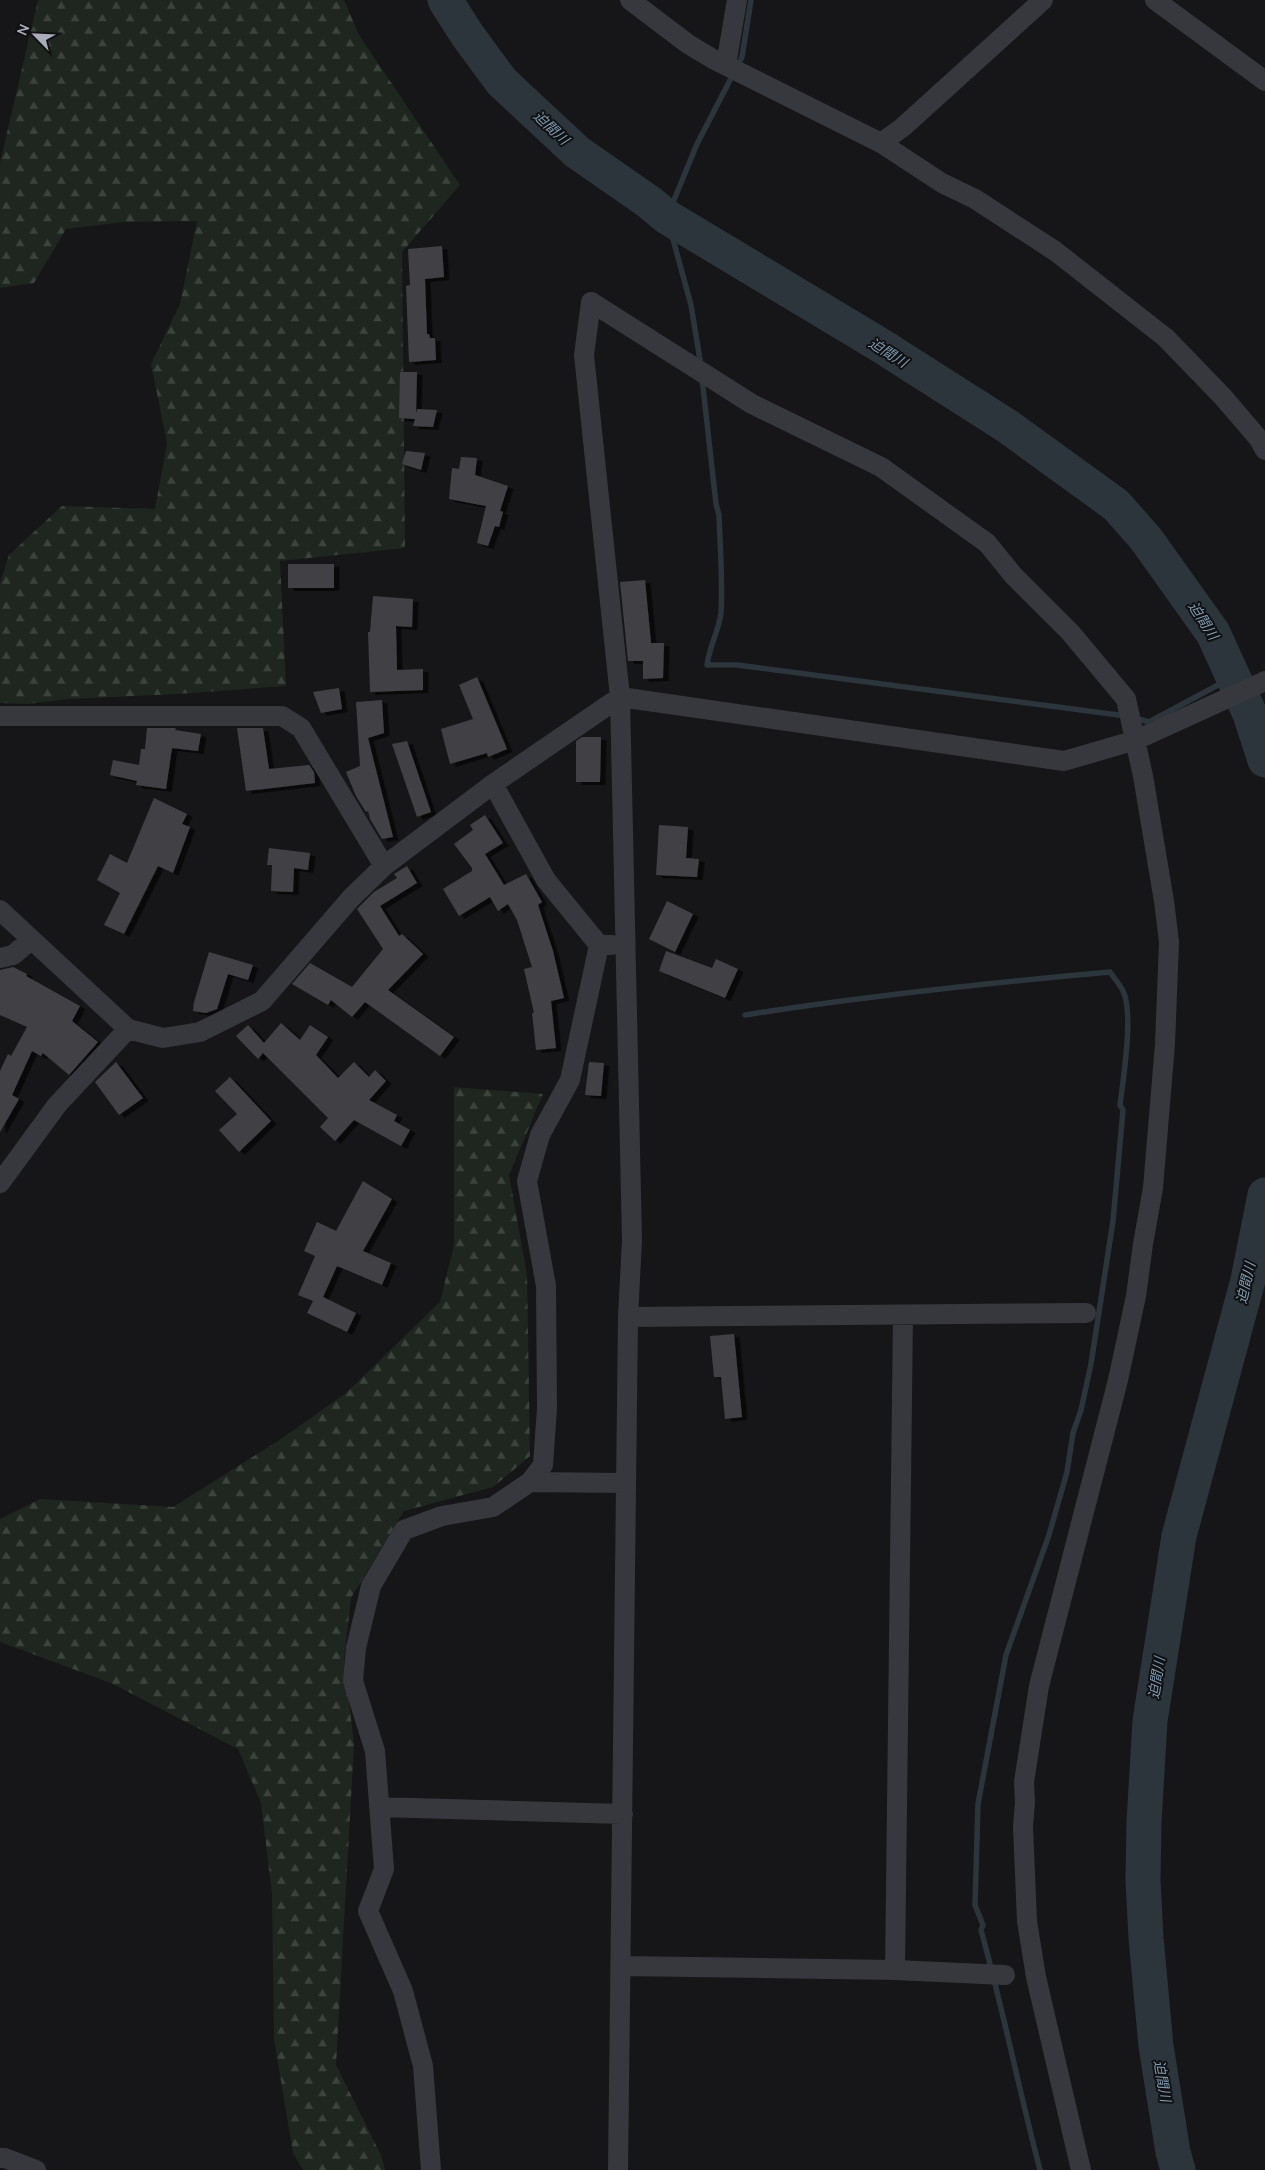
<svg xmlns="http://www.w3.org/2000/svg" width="1265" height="2170" font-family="'Nunito Sans','Noto Sans JP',sans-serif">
  <defs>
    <pattern id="forest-firs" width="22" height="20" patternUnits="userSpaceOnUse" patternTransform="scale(1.25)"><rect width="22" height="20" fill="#1e261f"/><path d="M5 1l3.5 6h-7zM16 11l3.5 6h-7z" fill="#3c433d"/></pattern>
    <filter id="shadow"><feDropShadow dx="5.5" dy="3" stdDeviation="0" flood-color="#0009"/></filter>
  </defs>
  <rect width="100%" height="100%" fill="#161618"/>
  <!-- forest -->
  <path fill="url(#forest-firs)" d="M38,0H344L359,35L460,185L402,252L405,548L280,561L286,686L177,694L69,699L27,704L0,703V583L9,555L62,506L155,509L167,443L151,364L180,304L197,221L124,222L66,229L34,283L0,288V163Z
    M454,1087L543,1094L509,1175L527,1275L530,1456L493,1487L404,1511L351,1598L344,1659L354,1744L336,2065L381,2155L385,2170H303L293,2153L274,2039L272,1894L261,1803L238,1749L111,1683L0,1642V1519L40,1499L173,1507L278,1441L346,1393L440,1302L454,1245Z"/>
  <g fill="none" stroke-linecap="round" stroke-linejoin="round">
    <!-- stream -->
    <path stroke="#2c353c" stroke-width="5.5" d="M701,366L691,305L667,217L697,144L742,57L751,0
      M702,378L716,504L719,515C720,547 723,581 721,613C719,630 709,647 707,665H737L1126,716
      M1135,718L1149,722L1233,677
      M745,1015C866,996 988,983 1110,972C1114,978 1120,985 1123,991C1134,1013 1123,1080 1120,1105L1123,1110L1113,1221L1091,1364L1081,1410L1073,1433L1067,1472L1049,1535L1006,1655L978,1804L975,1905L983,1925L981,1930C1003,2009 1019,2090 1040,2170"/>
    <!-- river -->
    <path stroke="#2c353c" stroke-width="35" d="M445,0L468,36L502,82L577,152L649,202L667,217L880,345L1007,426L1116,505L1146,539L1213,633L1250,714L1265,760
      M1178,2170L1173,2152L1156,2046L1146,1938L1143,1880L1144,1822L1150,1721L1179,1536L1248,1280L1265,1195"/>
  </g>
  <!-- building -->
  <path fill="#404145" filter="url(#shadow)" d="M442,246L444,277L425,279L427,334H429L430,338H435L436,360L409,362L406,286L410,285L408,249Z
    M400,372H417L416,414L417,409L437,410L433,427L413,426L415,419L399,418Z
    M406,451L425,453L421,470L402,464Z
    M461,457L477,458L475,475L508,486L500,511L503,512L499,527L495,526L488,546L477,543L486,506L449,499L452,468L459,469Z
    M288,564H334V588H288Z
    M645,580L651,643H664L663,678L643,679V661H628L620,582Z
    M373,596L413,599L412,627L396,626L397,670L423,669V690L370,692L368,632H370Z
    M477,677L507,749L488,757L487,753L450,764L441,729L473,719L459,685Z
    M339,688L342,709L321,713L313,692Z
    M382,700L384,733L368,738L393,837L382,839L370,819L368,811L366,812L356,796L346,772L360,766L356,702Z
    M147,728H176L175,730L201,734L198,751L172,748L166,789L136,785L137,781L110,775L113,760L139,765L141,749H145Z
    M237,728H263L269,769L309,765L314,772L315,783L246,791Z
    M582,737H601L600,782H576V741Z
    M407,741L431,812L417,817L392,744Z
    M154,798L187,814L182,824L190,827L173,873L158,866L124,934L104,925L120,893L97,880L110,854L127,863Z
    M485,815L503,843L485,854L504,885L526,874L542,902L538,905L553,951L564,998L551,1001L556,1048L536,1050L532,1013H534L524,969L532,967L517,920L508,904L498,911L490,897L459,916L443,889L472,871V868L454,844L473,830L470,825Z
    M659,825L688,827L686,858L699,859L697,877L656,875Z
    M269,848L310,853L308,870L294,868L293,892L271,891L272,865H267Z
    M407,866L417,883L380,906L399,936L402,934L423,954L388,990L454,1037L440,1056L365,1002L352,1017L331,1000L328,1005L292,984L310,963L352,987L383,949L357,909L374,892L397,878L394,874Z
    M667,901L693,914L675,952L649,939Z
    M666,951L712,968L716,959L738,969L725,998L659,971Z
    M209,952L253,965L248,980L228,974L217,1009L206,1013L193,1011L194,1002Z
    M13,967L27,974L26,976L80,1006L72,1021L98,1042L69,1075L43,1053L41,1056L32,1051L12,1095L19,1099L0,1132V1071L8,1054L11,1056L27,1027L0,1015V970Z
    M281,1023L300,1040L310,1025L328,1037L316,1055L338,1078L354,1062L369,1077L375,1070L386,1081L369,1100L397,1115L394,1121L410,1130L401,1146L354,1120L335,1141L320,1127L328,1118L263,1053L258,1059L236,1036L248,1025L264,1043Z
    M116,1062L143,1098L119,1115L95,1082Z
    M589,1062L604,1063L601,1096L585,1095Z
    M230,1077L271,1121L239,1152L219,1130L237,1114L215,1091Z
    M363,1181L392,1199L363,1251L391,1263L382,1285L337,1266L323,1297L356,1313L347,1332L307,1313L313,1301L298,1295L315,1256L304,1251L317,1222L336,1231Z
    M734,1334L742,1417L725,1419L721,1377H714L710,1336Z"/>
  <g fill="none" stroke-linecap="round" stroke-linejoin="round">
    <!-- minor -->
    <path stroke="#37383d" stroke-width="20" d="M630,0L688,44L713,59L881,143L942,183L975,199L1055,251L1166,338L1223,397L1259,439L1265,450
      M1155,0L1265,81
      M726,65L737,0
      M881,143L903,127L1043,0
      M0,716H282L301,728L384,866
      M493,784L546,880L599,945H612
      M0,910L128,1029L163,1038L200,1032L262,1001L351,898L384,866L493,784L620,697L1064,761L1136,740L1265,681
      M0,958L13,955L31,940
      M0,1183L57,1105L128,1029
      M628,1317L1086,1313
      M530,1482L626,1483
      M379,1807L623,1814
      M621,1966L895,1970L1005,1975
      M895,1970L903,1315
      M0,2158H5L36,2170
      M431,2170L423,2066L403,1991L368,1911L384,1869L375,1751L353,1681L356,1648L371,1586L404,1530L442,1516L493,1507L530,1482L543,1465L547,1408L546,1286L527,1181L540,1135L570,1080L599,945
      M618,2170L628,1317L632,1240L620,697L584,355L591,302L752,404L881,467L987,543L1013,575L1070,632L1126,699L1143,776L1164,901L1169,942L1165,1044L1153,1188L1143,1244L1136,1296L1118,1380L1039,1686L1024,1782L1025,1803L1023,1826L1027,1921L1036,1977L1081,2170"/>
  </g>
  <g text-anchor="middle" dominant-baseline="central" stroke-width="4" stroke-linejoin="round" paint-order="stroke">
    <!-- water labels -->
    <g font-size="14" font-style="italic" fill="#7f9bb3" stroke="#111113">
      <text transform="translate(551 128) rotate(43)">迫間川</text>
      <text transform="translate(888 353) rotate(32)">迫間川</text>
      <text transform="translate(1203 621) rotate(57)">迫間川</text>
      <text transform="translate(1246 1283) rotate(-77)">迫間川</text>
      <text transform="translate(1157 1678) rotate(-81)">迫間川</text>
      <text transform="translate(1162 2081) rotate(80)">迫間川</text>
    </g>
  </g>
  <!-- north arrow -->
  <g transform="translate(35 35) rotate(294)" stroke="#111113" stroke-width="4" paint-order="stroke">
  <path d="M0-4L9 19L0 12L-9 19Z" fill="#a8adb8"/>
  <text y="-8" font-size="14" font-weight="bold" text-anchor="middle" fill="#a8adb8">N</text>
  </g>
</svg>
